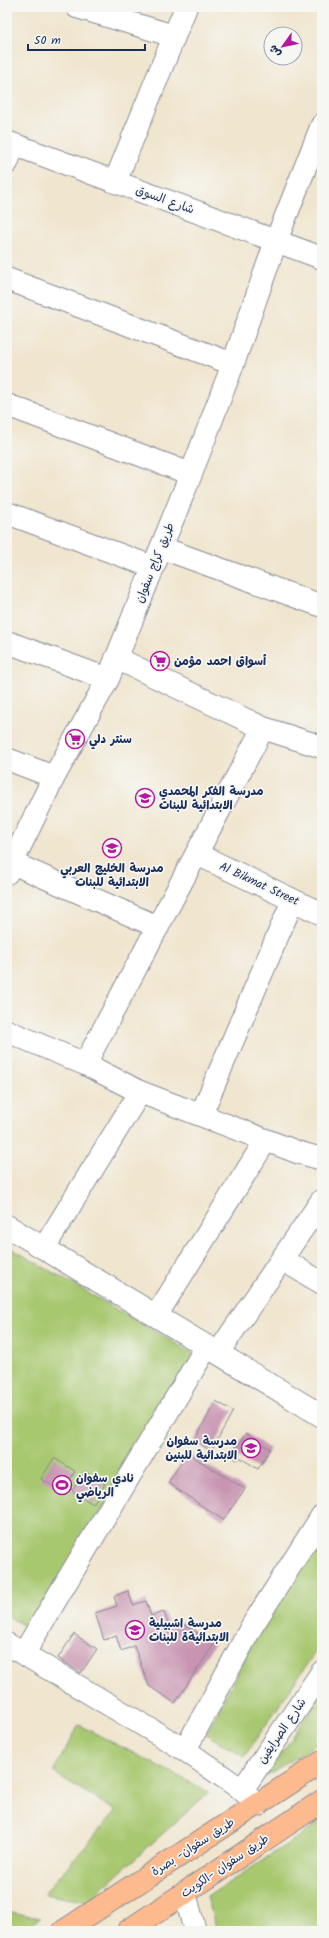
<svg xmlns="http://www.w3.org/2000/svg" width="329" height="1938" font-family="Kalam,'Playpen Sans Arabic',sans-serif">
  <rect width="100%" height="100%" fill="#f6f6f2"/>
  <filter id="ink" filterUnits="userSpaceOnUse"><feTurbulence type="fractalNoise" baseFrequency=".025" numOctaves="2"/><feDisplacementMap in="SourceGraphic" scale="8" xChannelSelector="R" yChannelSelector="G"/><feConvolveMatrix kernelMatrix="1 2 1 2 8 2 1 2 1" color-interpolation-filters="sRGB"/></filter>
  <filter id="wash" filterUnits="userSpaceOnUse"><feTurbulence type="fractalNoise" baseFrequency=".012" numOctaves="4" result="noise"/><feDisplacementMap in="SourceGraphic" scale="16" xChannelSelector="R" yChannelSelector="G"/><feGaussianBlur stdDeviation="0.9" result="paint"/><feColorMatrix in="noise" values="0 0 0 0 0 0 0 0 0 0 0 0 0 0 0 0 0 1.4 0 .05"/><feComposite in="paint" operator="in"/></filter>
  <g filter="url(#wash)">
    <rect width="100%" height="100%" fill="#f0e5ce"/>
    <!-- green -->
    <path fill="#a8c86f" stroke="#627c66" d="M7,1246L194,1354L32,1630L7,1616Z
      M322,1527V1642L244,1757L206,1734L258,1633Z
      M322,1693V1740L266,1777Z
      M79,1725L209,1792L87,1902L44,1894L116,1811L53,1772Z
      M322,1821V1931H217L207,1897Z
      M7,1911L40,1918L21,1931H7Z"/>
    <g id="blocks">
      <!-- building -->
      <path fill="#c894b1" d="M216,1401L233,1411L211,1451L194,1441Z
        M246,1433L270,1449L258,1469L239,1457L237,1460L231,1456Z
        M187,1453L245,1489L223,1520L168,1483Z
        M54,1458L75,1471L63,1492L41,1479Z
        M85,1471L105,1484L93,1504L72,1491Z
        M128,1591L133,1605L146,1601L151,1616L164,1612L169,1626L181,1622L214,1644L175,1703L149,1686L134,1646L121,1651L116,1636L104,1640L95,1613L117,1606L114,1596Z
        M74,1634L97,1649L81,1673L58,1658Z"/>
    </g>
  </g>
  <g filter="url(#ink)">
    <use href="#blocks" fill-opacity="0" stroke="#868a96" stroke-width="1"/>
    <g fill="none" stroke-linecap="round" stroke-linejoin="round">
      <defs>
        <path id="minor" d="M77,7L174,36
          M7,142L322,258
          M7,163L14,145
          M115,182L186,7
          M7,279L233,364
          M7,405L191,474
          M7,513L153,567
          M162,548L322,606
          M7,642L108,679
          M116,658L263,728L322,747
          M7,759L54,777
          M197,854L322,914
          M12,863L158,927
          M7,873L54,777L108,679L191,474L233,364L276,241L322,125
          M7,1031L85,1064L140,1092L297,1152L322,1159
          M85,1064L263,728
          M201,1115L293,900
          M7,1226L322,1416
          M44,1248L140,1092
          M283,1260L322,1283
          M156,1316L266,1140
          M218,1353L322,1200
          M7,1644L185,1750L242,1790L258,1805
          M24,1653L207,1346
          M185,1750L252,1626L322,1516
          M242,1790L322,1672
          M185,1893L195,1931"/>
        <path id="highway" d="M64,1931L322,1762
          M128,1931L322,1801"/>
      </defs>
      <!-- minor casing -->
      <use href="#minor" stroke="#868a96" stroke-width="24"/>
      <!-- highway casing -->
      <use href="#highway" stroke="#868a96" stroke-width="24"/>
      <!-- minor -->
      <use href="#minor" stroke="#fff" stroke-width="22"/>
      <!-- highway -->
      <use href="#highway" stroke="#fcba8e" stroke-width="22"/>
    </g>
  </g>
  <!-- icons -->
  <defs>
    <symbol id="supermarket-ring" viewBox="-11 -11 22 22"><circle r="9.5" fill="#f6f6f2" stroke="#b5179e" stroke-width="1.5"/><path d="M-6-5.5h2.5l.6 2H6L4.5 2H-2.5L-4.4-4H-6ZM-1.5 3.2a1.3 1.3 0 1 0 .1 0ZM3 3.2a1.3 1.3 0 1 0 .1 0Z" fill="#b5179e"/></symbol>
    <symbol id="school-ring" viewBox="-11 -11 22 22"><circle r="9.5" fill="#f6f6f2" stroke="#b5179e" stroke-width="1.5"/><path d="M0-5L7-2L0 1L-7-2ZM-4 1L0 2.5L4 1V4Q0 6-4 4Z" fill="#b5179e"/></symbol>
    <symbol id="stadium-ring" viewBox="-11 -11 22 22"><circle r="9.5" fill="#f6f6f2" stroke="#b5179e" stroke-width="1.5"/><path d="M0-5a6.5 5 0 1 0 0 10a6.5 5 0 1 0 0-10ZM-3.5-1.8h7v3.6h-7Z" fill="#b5179e"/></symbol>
  </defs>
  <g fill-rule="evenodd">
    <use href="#supermarket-ring" x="149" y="650" width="22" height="22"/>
    <use href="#supermarket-ring" x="64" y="728" width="22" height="22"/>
    <use href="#school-ring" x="134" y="787" width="22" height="22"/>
    <use href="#school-ring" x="101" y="837" width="22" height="22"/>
    <use href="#school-ring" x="240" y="1437" width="22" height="22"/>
    <use href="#stadium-ring" x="51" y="1474" width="22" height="22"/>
    <use href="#school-ring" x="124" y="1619" width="22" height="22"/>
  </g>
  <g text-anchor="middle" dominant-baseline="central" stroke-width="3.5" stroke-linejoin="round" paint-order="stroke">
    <!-- street labels -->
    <g font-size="12" fill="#1b2f5e" stroke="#f6f6f2">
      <text transform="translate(165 200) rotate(20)">شارع السوق</text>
      <text transform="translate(155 563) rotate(-68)">طريق كراج سفوان</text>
      <text transform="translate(259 884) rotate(25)">Al Bikmat Street</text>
      <text transform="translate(282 1731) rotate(-56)">شارع الصرايفين</text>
      <text transform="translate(193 1847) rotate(-33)">طريق سفوان- بصرة</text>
      <text transform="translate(225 1866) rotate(-34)">طريق سفوان -الكويت</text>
    </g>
    <!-- poi labels -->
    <g font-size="12" font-weight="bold" fill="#1b2f5e" stroke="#f6f6f2" text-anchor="start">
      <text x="174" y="661">أسواق احمد مؤمن</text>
      <text x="89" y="739">سنتر دلي</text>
      <text x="159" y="791">مدرسة الفكر المحمدي<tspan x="159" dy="14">الابتدائية للبنات</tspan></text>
      <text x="112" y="868" text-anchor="middle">مدرسة الخليج العربي<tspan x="112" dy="14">الابتدائية للبنات</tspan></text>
      <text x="237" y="1441" text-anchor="end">مدرسة سفوان<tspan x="237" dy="14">الابتدائية للبنين</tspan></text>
      <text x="76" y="1478">نادي سفوان<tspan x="76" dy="14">الرياضي</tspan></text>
      <text x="149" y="1623">مدرسة اشبيلية<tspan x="149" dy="14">الابتدائيةة للبنات</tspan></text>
    </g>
  </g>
  <!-- margin -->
  <rect width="329" height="1938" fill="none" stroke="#f6f6f2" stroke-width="24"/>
  <!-- north arrow -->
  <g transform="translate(283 46) rotate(237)"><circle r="19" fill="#f6f6f2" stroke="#9ea6b7"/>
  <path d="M0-3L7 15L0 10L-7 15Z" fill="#b5179e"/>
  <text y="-6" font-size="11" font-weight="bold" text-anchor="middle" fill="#1b2f5e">ش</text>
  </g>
  <!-- scale -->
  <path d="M28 44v6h117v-6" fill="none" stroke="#1b2f5e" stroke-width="2"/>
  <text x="34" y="44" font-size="12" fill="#1b2f5e" stroke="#f6f6f2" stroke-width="3" paint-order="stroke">50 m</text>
</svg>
